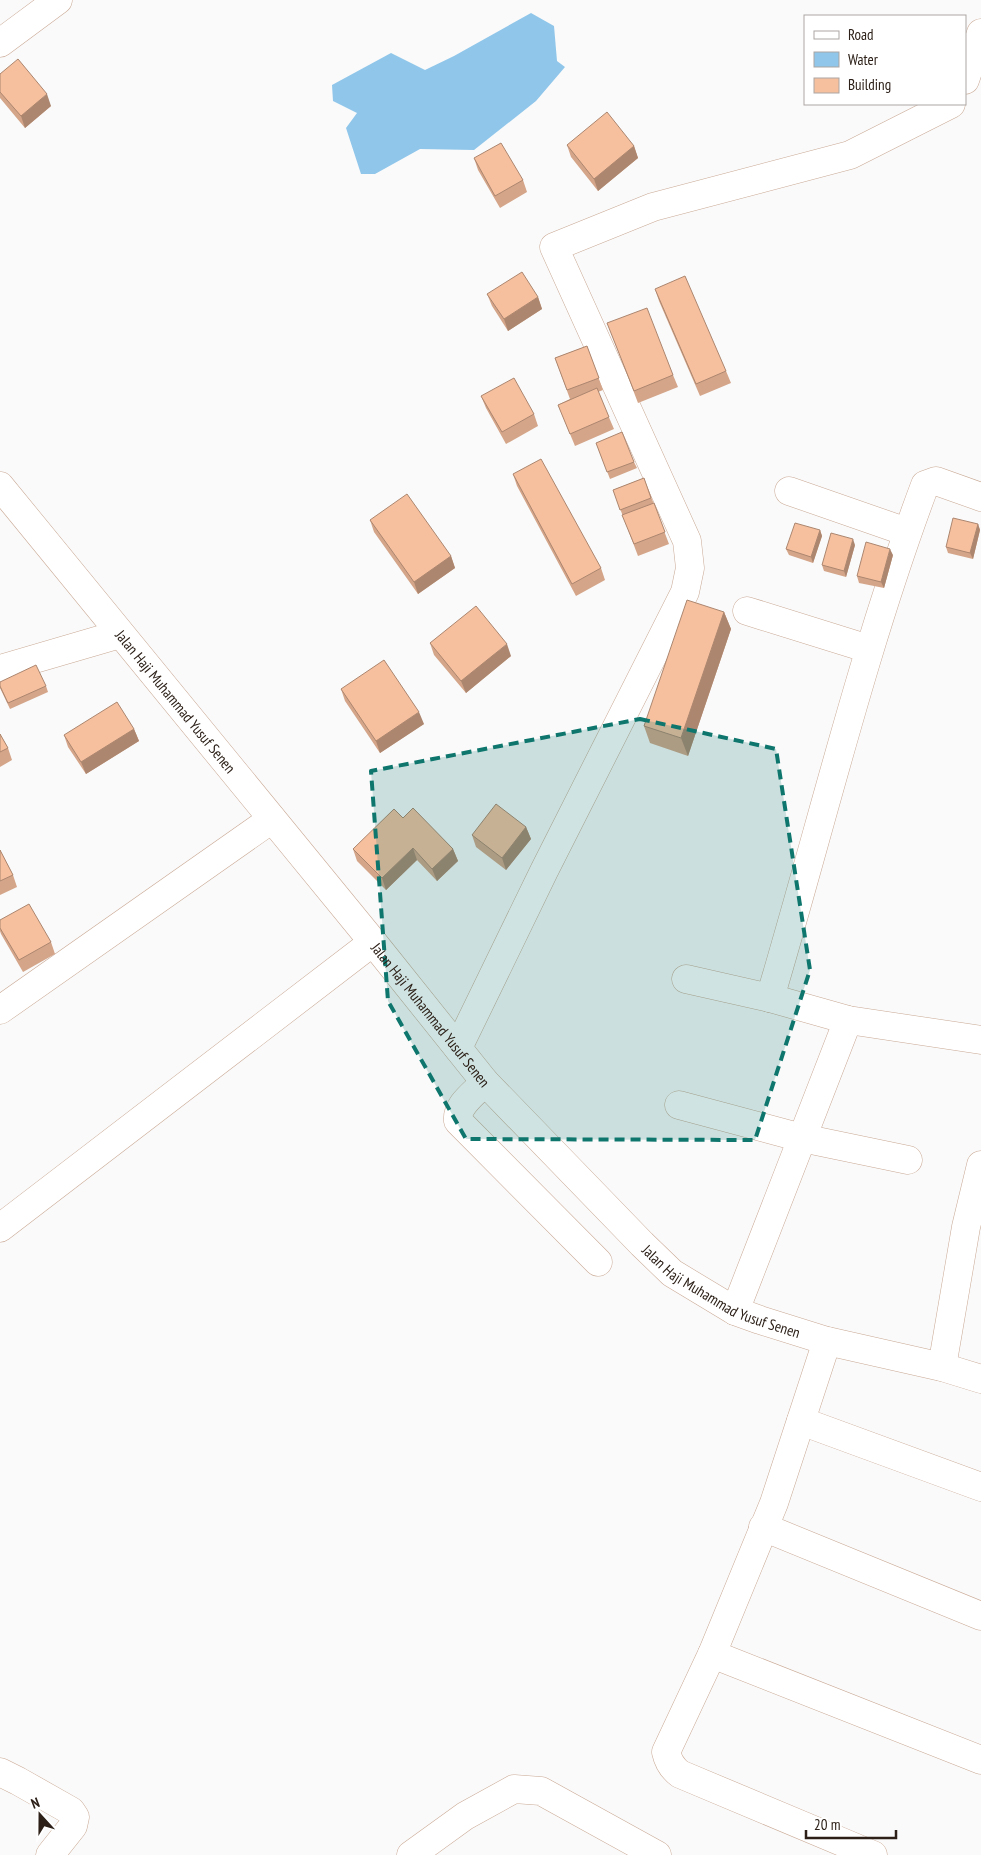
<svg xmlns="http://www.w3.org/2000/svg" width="981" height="1855" font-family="'PT Sans Narrow',sans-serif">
  <rect width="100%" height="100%" fill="#fafafa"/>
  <!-- water -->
  <path fill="#8fc6ea" d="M531,13L554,26L557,61L565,67L536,101L474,150L420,149L375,174H361L346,128L357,113L333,101L332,85L391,53L425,70L454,56Z"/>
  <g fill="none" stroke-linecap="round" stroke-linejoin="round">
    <defs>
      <g id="minor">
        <path d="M0,43L58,0"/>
        <path d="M965,80L981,33"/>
        <path id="s1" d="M0,486L373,942L485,1082L642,1244L672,1273L735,1311L760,1320L827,1341L942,1367L981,1379"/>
        <path d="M789,491L907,532"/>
        <path d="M747,611L869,649"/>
        <path d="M0,669L120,634"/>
        <path d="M686,979L770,998L848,1020L981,1040"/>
        <path d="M770,998C821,827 862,653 925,485L936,481L981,497"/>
        <path d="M0,1010L272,819"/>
        <path d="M458,1048L544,871L685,592L690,568L687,541L554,247L653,207L850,155L951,104"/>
        <path d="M485,1082C475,1093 456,1105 458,1121L598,1262"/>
        <path d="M679,1105L802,1138L908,1160"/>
        <path d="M0,1228L373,942"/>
        <path d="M735,1311L848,1020"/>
        <path d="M827,1341L774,1503L712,1654L666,1752C668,1761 672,1768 680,1774L873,1855"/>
        <path d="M942,1367L966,1227L981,1165"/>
        <path d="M801,1421L981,1487"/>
        <path d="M763,1527L981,1616"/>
        <path d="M712,1654L981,1760"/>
        <path d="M0,1772L18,1781L71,1811L75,1817L73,1826L50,1855"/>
        <path d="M411,1855L465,1816L514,1789L541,1791L657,1855"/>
      </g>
    </defs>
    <!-- minor casing -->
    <use href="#minor" stroke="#caa995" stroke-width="29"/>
    <!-- minor -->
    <use href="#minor" stroke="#fff" stroke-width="28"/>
  </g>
  <!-- wall -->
  <path fill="#d4a589" d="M0,74L51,106L25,128L0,98Z
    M567,145L634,146L638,158L598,191L571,157Z
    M474,158L523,180L527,192L500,208L478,170Z
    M655,289L726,371L731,383L700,396L659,301Z
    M487,294L538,297L542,309L508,331L492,306Z
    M612,335L673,375L678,387L638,403Z
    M587,346L603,390L598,392L614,429L575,446L558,405L570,399L555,358Z
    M481,396L534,414L538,426L506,444L486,408Z
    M596,443L634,462L637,468L610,479Z
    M513,474L601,568L605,580L576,596L517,486Z
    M644,478L669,544L638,556L613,490Z
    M370,520L451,556L455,568L418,594L374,532Z
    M978,524L980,530L973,559L948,553L946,547Z
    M820,530L822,536L813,563L789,555L786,549Z
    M855,545L846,577L824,571L822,565Z
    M893,555L884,588L859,583L857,576Z
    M724,612L731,629L688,756L650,743L644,726Z
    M430,643L511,656L466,693L434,655Z
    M0,682L46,686L48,692L10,709L0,688Z
    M341,689L424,724L380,753L345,701Z
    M134,729L139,741L86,774L68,747L64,735Z
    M0,734L8,748L12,760L0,767Z
    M403,818L453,849L458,861L437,881L417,860L386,890L357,861L353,849Z
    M526,827L531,839L506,870L476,847L472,835Z
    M0,850L13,875L17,887L0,895Z
    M0,920L51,942L55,954L23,972L1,934L0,931Z"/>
  <!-- shaded-wall -->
  <path fill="#ac866f" d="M47,94L51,106L25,128L21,116Z
    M634,146L638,158L598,191L594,179Z
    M538,297L542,309L508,331L504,319Z
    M978,524L980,530L973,559L970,553Z
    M820,530L822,536L813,563L811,557Z
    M853,539L855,545L846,577L844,571Z
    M890,549L893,555L884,588L881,582Z
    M451,556L455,568L418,594L414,582Z
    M724,612L731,629L688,756L681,738Z
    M507,644L511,656L466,693L461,681Z
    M419,712L424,724L380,753L376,741Z
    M134,729L139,741L86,774L81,762Z
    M526,827L531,839L506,870L502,858Z
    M413,848L417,860L386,890L382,878Z
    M453,849L458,861L437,881L432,869Z"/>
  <!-- building -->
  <path fill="#f6c09f" stroke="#ac866f" d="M18,59L47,94L21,116L0,92V74Z
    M607,112L634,146L594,179L567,145Z
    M501,143L523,180L495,196L474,158Z
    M522,272L538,297L504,319L487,294Z
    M685,276L726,371L696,384L655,289Z
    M647,308L673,375L634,391L607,323Z
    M587,346L599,378L567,390L555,358Z
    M514,378L534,414L502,432L481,396Z
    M597,388L609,417L570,434L558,405Z
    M622,432L634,462L607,472L596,443Z
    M541,459L601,568L572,584L513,474Z
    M644,478L651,498L620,510L613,490Z
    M407,494L451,556L414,582L370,520Z
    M654,503L665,532L634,544L622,515Z
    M953,518L978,524L970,553L946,547Z
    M795,523L820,530L811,557L786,549Z
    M831,533L853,539L844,571L822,565Z
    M866,542L890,549L881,582L857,576Z
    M687,600L724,612L681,738L644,726Z
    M476,606L507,644L461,681L430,643Z
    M384,660L419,712L376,741L341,689Z
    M36,665L46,686L8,703L0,686V682Z
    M117,702L134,729L81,762L64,735Z
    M0,734L8,748L0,752Z
    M496,804L526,827L502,858L472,835Z
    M413,808L453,849L432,869L413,848L382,878L353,849L394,809L403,818Z
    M0,850L13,875L0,881Z
    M29,904L51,942L19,960L0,928V920Z"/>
  <!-- marked area -->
  <path fill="#0f766e" fill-opacity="0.2" stroke="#0f766e" stroke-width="4" stroke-dasharray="10 6" stroke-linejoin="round" d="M640,719L776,749L810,970L755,1140L466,1139L388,1001L371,771Z"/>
  <g text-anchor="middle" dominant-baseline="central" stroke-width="4" stroke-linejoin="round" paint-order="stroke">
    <!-- street labels -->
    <g font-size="15" fill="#2c2018" stroke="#fff">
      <text stroke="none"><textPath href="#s1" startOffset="278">Jalan Haji Muhammad Yusuf Senen</textPath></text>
      <text stroke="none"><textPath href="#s1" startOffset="682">Jalan Haji Muhammad Yusuf Senen</textPath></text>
      <text stroke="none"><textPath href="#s1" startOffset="1088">Jalan Haji Muhammad Yusuf Senen</textPath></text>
    </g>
  </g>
  <!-- legend -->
  <rect x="804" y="15" width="162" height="90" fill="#ffffff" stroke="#aba6a3"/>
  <rect x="814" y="31" width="25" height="8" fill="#ffffff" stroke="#aba6a3"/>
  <text x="848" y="40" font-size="15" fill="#2c2018">Road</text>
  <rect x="814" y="52" width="25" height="15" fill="#8fc6ea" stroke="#aba6a3"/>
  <text x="848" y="65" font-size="15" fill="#2c2018">Water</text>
  <rect x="814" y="78" width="25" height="15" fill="#f6c09f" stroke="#aba6a3"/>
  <text x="848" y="90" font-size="15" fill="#2c2018">Building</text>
  <!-- north arrow -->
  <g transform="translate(40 1815) rotate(339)" stroke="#ffffff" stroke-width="4" paint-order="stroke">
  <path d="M0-4L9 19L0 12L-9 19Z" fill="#2c2018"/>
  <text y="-8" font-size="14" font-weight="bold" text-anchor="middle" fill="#2c2018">N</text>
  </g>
  <!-- scale -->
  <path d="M806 1830v8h90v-8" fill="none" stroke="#2c2018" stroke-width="2.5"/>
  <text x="814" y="1830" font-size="15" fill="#2c2018" stroke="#ffffff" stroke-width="4" paint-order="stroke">20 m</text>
</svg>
